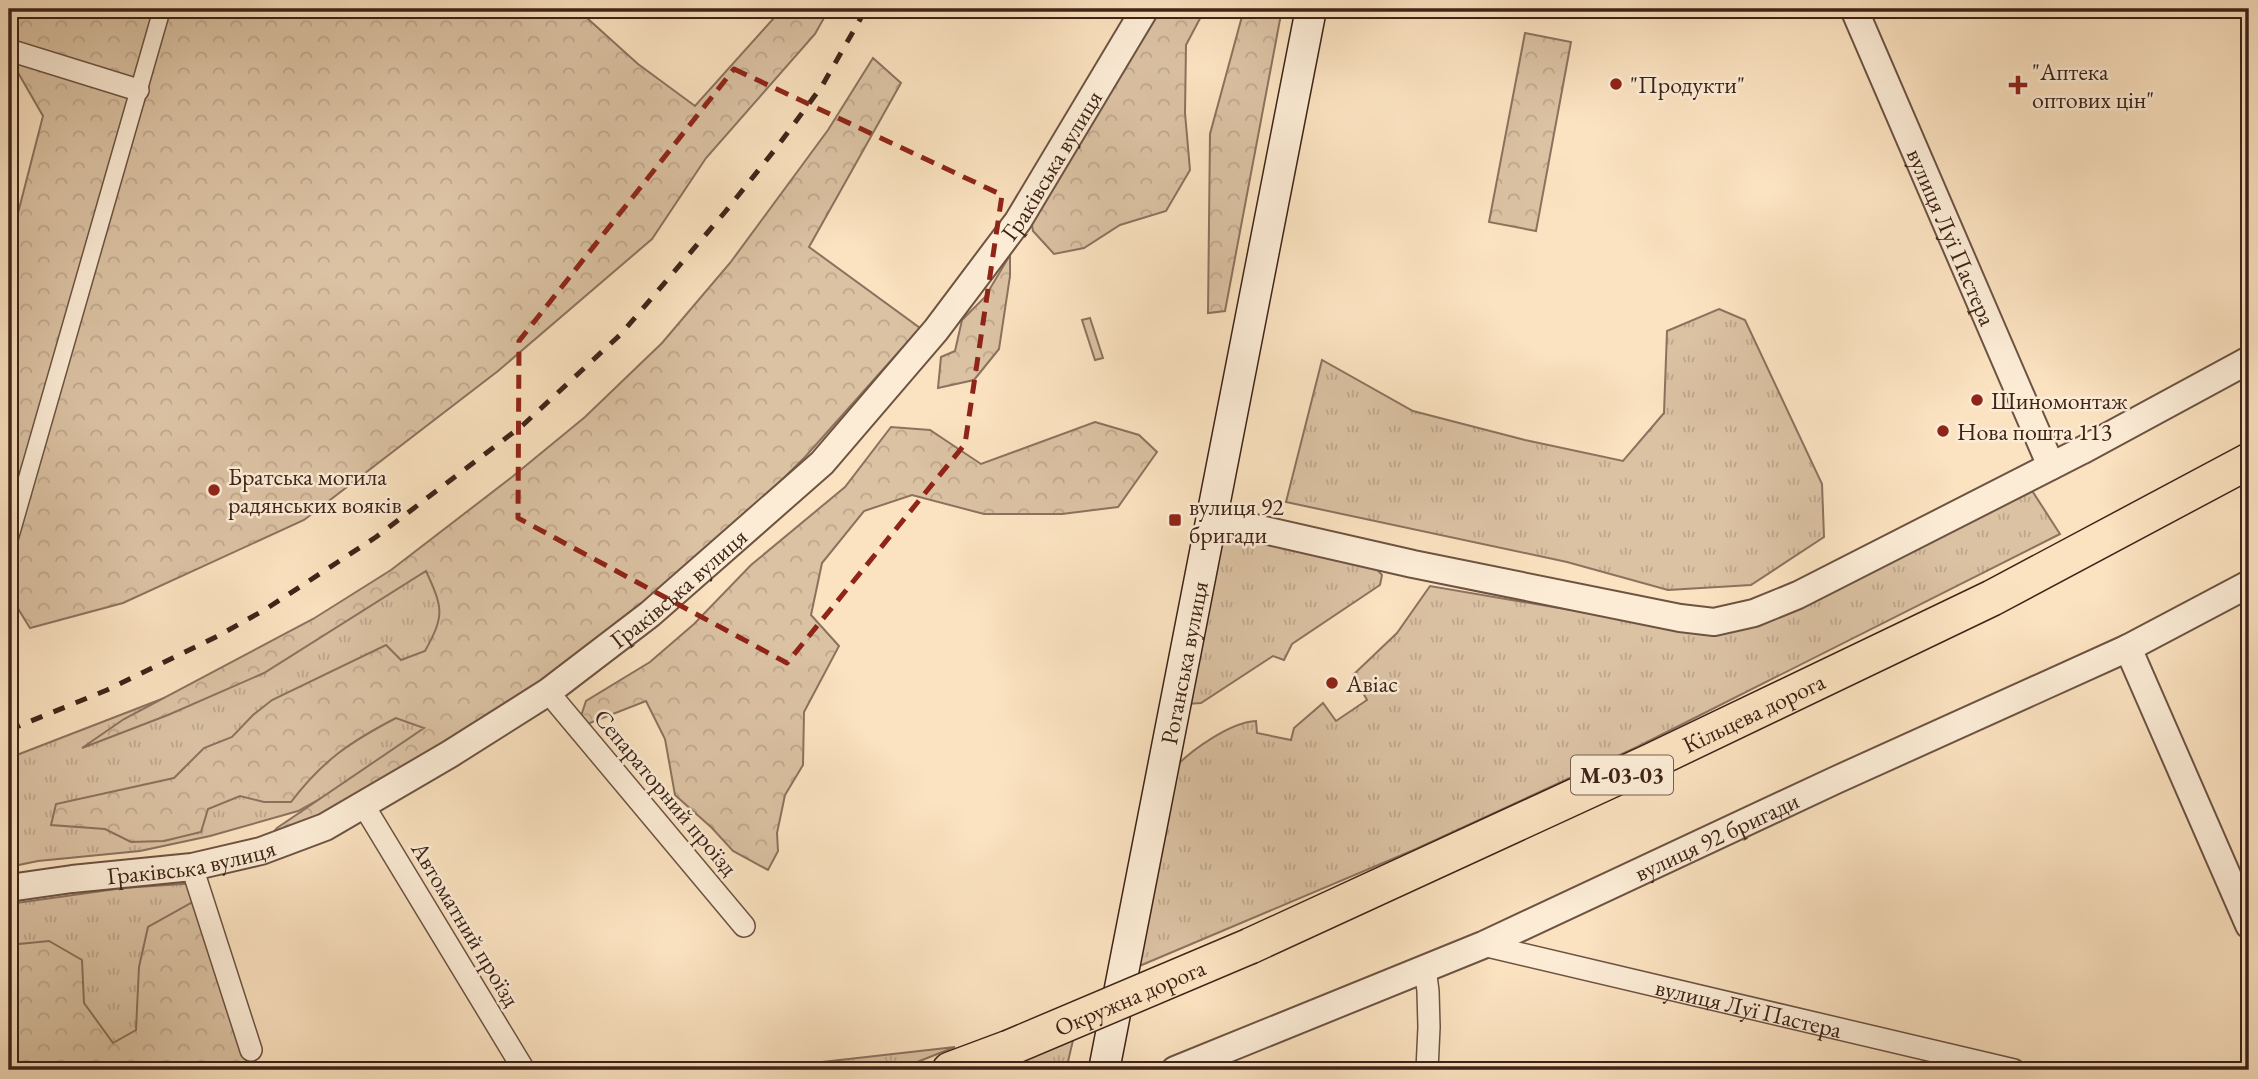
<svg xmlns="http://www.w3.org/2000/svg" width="2258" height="1079" font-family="'EB Garamond',serif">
  <defs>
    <pattern id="grass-tufts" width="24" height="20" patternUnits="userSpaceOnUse" patternTransform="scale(1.75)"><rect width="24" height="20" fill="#dbc2a3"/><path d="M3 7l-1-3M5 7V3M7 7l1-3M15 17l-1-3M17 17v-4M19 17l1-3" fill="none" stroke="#bda68c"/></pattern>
    <pattern id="forest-crowns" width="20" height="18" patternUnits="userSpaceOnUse" patternTransform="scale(1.75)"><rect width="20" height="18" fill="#dbc2a3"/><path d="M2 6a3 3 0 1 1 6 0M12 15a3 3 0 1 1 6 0" fill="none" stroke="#bda68c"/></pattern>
  </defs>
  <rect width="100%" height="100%" fill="#fbe2c0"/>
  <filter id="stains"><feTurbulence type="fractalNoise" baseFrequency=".00286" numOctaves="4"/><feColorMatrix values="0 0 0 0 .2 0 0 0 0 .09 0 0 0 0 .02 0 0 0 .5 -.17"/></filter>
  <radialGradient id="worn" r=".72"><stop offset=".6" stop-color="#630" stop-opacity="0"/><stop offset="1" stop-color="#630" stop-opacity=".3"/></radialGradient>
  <!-- grass -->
  <path fill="url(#grass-tufts)" stroke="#8c725e" stroke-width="2" d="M1719,309L1745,320L1822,484L1824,537L1751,585L1668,590L1567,562L1286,502L1322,360L1413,411L1525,440L1623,461L1664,413L1667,331Z
    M2031,489L2060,534L1637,747L1416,849L1137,967L1175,767C1193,749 1231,722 1256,721L1257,733L1291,740L1294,728L1323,703L1336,721L1367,700L1353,675L1397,633L1430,586L1716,635Z
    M1237,538L1374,566L1382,575L1380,585L1292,644L1284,660L1273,656L1201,703L1188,704L1216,552L1226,542Z
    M426,571L569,589L417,745L298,811L210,836L140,851L38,861L9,867V758L229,673Z
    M197,883L202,898L141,1070H9V904L123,888Z
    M1074,1036L1066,1070H982Z
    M955,1047L897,1070H795L822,1062Z"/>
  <!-- forest -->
  <path fill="url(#forest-crowns)" stroke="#8c725e" stroke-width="2" d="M9,9H577L638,64L695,106L782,9H829L815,34L706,158L652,239L498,371L304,520L123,603L30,628L9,594V248L43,116L9,57Z
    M1159,9H1205L1186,45L1185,113L1190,170L1166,211L1120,225L1084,248L1054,254L1033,231L1031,219L1142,40Z
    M1244,9H1282L1225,311L1208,313L1210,134Z
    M1525,33L1571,42L1536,231L1489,222Z
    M873,58L901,83L809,247L920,328L805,457L722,539L621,627L427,762L261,847L277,828L424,728L396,718C350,742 323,760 291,802H264L240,796L208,809L201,832L164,841L131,842L105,829L51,825L56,804L174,778L204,748L232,737L253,715L272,700L386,645L401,660L425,651C445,615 443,608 426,571L264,673L168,715L82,748L124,719L313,619L391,570L512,477L585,417L662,343L730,263L828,130Z
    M1010,255V276L999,349L974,380L938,388L941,357L955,351L962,320L985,297Z
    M1095,422L1139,435L1157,452L1118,507L1062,514H984L912,495L864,511L822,563L811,615L839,646L804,712L803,765L785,795L777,833L778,851L768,870L733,851L712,828L675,795L665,739L646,701L577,728L586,701L650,662L694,624L751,565L845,487L891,427L930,430L981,464Z
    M200,898L249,1070H9V945L49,941L82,960L84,1003L113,1043L136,1030L139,967L148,927Z"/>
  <!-- pitch -->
  <path fill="#dbc2a3" stroke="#8c725e" stroke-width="2" d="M1090,318L1103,358L1095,360L1082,320Z"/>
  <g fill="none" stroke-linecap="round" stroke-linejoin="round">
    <defs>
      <path id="pedestrian" d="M9,541L162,9"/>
      <g id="minor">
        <path d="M9,50L138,90"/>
        <path d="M548,692L744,926"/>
        <path d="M364,806L524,1070"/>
        <path d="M192,867L251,1050"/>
        <path id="s1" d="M1483,945L2014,1070"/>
        <path d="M1425,968L1428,991L1429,1027L1427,1070"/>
      </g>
      <g id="tertiary">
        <path id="s2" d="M1854,9L2051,466"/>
        <path d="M1211,518L1413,564L1680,618L1714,622L1754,613L1798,595L2081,451L2249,360"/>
        <path d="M2128,648L2249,925"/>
        <path id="s3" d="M9,888L72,879L192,867L261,851L325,827L450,754L548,692L650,614L822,463L936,330L1018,221L1145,9"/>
        <path id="s4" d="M1175,1070L1483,945L1836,780L2128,648L2249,584"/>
      </g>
      <g id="secondary">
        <path id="s5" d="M1104,1070L1311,9"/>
      </g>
      <g id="trunk">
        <path id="s6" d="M1250,946L1652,761L1992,598L2249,461"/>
        <path d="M950,1070L1009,1048"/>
      </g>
    </defs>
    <!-- pedestrian casing -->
    <use href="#pedestrian" stroke="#6d5342" stroke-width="19"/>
    <!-- minor casing -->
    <use href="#minor" stroke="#6d5342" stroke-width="24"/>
    <!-- tertiary casing -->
    <use href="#tertiary" stroke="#6d5342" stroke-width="30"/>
    <!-- secondary casing -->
    <use href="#secondary" stroke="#3e2318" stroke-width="33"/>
    <!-- trunk casing -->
    <use href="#trunk" stroke="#3e2318" stroke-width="38"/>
    <!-- pedestrian -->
    <use href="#pedestrian" stroke="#fcecd6" stroke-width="16"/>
    <!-- minor -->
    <use href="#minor" stroke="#fcecd6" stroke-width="21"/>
    <!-- tertiary -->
    <use href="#tertiary" stroke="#fcecd6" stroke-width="26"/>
    <!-- secondary -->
    <use href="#secondary" stroke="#fcecd6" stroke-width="30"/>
    <!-- trunk -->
    <use href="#trunk" stroke="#fbe2c0" stroke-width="35"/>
    <!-- rail -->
    <path stroke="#3e2318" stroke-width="5" stroke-dasharray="12 12" stroke-linecap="butt" d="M9,730L107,690L218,636L266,609L376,537L523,425L621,334L725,212L777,147L822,86L866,9"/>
    <defs>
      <g id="trunk-bridge">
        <path id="s7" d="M1009,1048L1250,946"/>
      </g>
    </defs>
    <!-- trunk-bridge casing -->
    <use href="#trunk-bridge" stroke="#3e2318" stroke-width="38" stroke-linecap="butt"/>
    <!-- trunk-bridge -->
    <use href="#trunk-bridge" stroke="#fbe2c0" stroke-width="35"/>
  </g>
  <!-- marked area -->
  <path fill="none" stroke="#8f2418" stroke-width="5" stroke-dasharray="14 9" stroke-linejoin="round" d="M734,69L1002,195L965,444L787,663L518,518L519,341Z"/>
  <!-- markers -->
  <g fill="#8f2418" stroke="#fcecd6" stroke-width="2.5">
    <circle cx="1616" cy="84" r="7"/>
    <path d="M2014.5 74.5h7v7h7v7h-7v7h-7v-7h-7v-7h7z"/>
    <circle cx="1977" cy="400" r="7"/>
    <circle cx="1943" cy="431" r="7"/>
    <circle cx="214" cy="490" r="7"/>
    <rect x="1168" y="513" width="14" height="14" rx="3.5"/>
    <circle cx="1332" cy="683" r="7"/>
  </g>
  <g text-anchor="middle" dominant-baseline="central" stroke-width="5" stroke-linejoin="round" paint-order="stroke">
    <!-- shield labels -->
    <rect fill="#fcecd6" stroke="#775f51" stroke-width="2" x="1571" y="755.5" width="102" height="39" rx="5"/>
    <g font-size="23" font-weight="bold" fill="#3e2318">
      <text x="1622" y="775">М-03-03</text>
    </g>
    <!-- poi labels -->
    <g font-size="24" fill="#3e2318" stroke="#fcecd6" text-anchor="start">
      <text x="2032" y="71">"Аптека<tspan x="2032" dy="28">оптових цін"</tspan></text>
      <text x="1630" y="84">"Продукти"</text>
      <text x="1991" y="400">Шиномонтаж</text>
      <text x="1957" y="431">Нова пошта 113</text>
      <text x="228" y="476">Братська могила<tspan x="228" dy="28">радянських вояків</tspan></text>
      <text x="1189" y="506">вулиця 92<tspan x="1189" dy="28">бригади</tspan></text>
      <text x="1346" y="683">Авіас</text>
    </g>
    <!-- street labels -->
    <g font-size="24" fill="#3e2318" stroke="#fcecd6">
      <text stroke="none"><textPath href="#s3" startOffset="1318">Граківська вулиця</textPath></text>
      <text stroke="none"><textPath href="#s2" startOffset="248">вулиця Луї Пастера</textPath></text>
      <text stroke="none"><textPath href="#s3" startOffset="751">Граківська вулиця</textPath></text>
      <text stroke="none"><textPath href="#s5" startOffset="415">Роганська вулиця</textPath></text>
      <text stroke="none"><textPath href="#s6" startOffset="555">Кільцева дорога</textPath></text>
      <text transform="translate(666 792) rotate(50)">Сепараторний проїзд</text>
      <text stroke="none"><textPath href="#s4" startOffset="590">вулиця 92 бригади</textPath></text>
      <text stroke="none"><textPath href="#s3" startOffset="184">Граківська вулиця</textPath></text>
      <text transform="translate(466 924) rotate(59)">Автоматний проїзд</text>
      <text stroke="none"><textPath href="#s7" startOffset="131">Окружна дорога</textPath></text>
      <text stroke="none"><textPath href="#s1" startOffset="273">вулиця Луї Пастера</textPath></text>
    </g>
  </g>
  <!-- margin -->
  <rect width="2258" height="1079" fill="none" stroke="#fbe2c0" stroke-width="35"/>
  <rect x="10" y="10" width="2237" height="1058" fill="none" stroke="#3e2318" stroke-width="3.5"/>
  <rect x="18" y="18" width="2223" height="1044" fill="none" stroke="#3e2318" stroke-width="2"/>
  <rect width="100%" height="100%" filter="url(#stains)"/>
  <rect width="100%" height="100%" fill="url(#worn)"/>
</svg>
